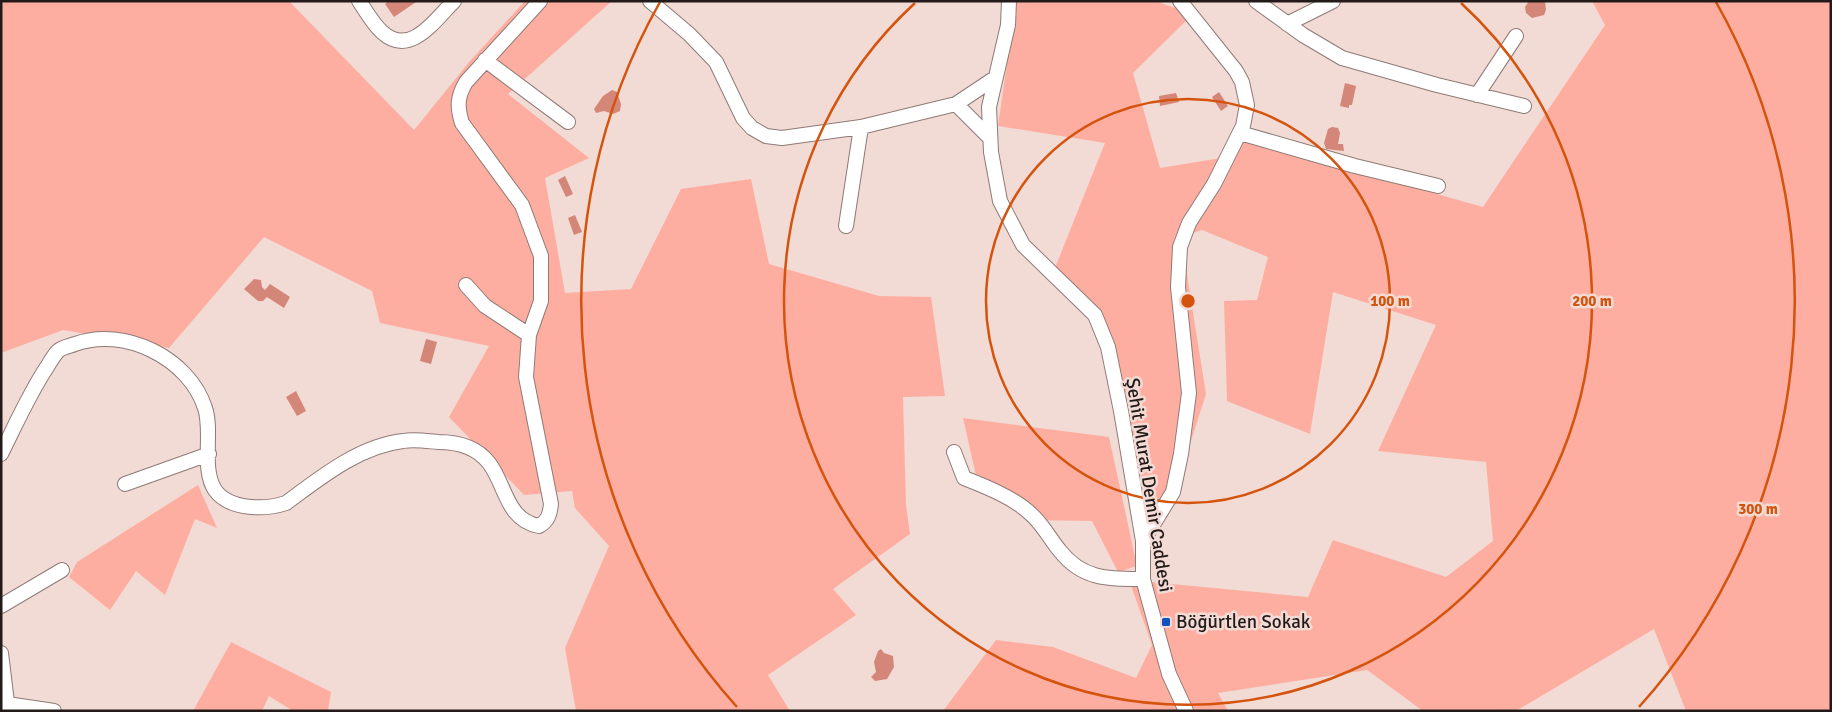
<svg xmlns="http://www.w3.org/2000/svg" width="1832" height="712" font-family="Signika,sans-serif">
  <rect width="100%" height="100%" fill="#f2dad5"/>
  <!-- green -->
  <path fill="#feaea0" d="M1,1H289L414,130L470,61L525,1H612L508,94L589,158L545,178L565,293L631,289L681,189L751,179L769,264L879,296L931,297L945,396L903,397L906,505L910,534L833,589L856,615L768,675L790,711H576L565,648L609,546L575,508L572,491L524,495L449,417L489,346L380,323L372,291L264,237L169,348L63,330L1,353Z
    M1016,1H1155L1193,14L1133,73L1160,168L1227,157L1245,140L1483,207L1605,25L1592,1H1831V711H1686L1654,629L1516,711H1423L1367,670L1218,693L1228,711H943L996,640L1053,647L1136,678L1152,645L1129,580L1308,597L1333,540L1446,577L1493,541L1486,462L1378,451L1436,325L1333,292L1310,434L1227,401L1224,301L1257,300L1268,257L1202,230L1181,237L1206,394L1169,510L1146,493L1091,308L1055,268L1105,143L998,126Z
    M963,418L1109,437L1137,566L1118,572L1092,521L1026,520L977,480Z
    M198,485L217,528L195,519L165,595L136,571L110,610L69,577L77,562Z
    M231,642L331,692L328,711H293L269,696L262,711H193Z"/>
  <!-- water -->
  <path fill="#d48678" d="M389,1H415L416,2L394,17L385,4Z
    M1529,1H1545L1546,10L1544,15L1532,18L1526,13L1525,7Z
    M1345,83L1356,86L1352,105H1349V108L1340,106Z
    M612,90L617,92L621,104L620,111L613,114L604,111L596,113L594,109L603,96Z
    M1219,92L1228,106L1221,111L1212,97Z
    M1176,93L1179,102L1160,106L1159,96Z
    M1332,127L1338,128L1340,133L1338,144H1343L1344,151L1326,149L1324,143L1328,129Z
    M565,176L573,194L566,197L558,180Z
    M575,215L582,232L574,235L568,218Z
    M254,279L261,280L262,287L265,290L270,284L290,297L284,308L267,297L263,301H258L244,289Z
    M426,339L437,342L431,364L420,361Z
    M296,391L306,411L297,416L286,397Z
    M881,649L884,653L893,656L894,667L887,679L875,681L871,677L876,672L874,662L878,651Z"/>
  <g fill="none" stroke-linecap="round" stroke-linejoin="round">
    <defs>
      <path id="minor" d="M359,1C366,11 373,24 382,32C410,58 435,20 454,1
        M650,1L689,34L716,62L743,118L752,128L766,136L782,138L861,127L956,104L995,78
        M1009,1L1008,25L989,107L991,152L1000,201L1023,245L1095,315L1108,347L1121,411L1143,541V579L1169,674L1186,711
        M1256,1L1303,35L1342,58L1437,85L1524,106
        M1287,24L1333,1
        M485,60L568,122
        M1477,95L1516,36
        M956,104L990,138
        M1240,133L1355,166L1438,186
        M846,226L861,127
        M466,285L485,306L529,335
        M954,452L964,478C987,487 1017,499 1034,517C1044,527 1051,540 1060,551C1083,580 1109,579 1143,579
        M1,454C16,424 29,394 47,367C50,362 54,355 58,351C62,347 70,346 75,344C124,326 189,358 205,408C213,431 201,469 215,490C229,510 265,510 286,503C320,478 359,446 403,441C414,439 427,441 438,442C457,442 476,446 489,463C506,485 506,520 539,526C548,521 550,514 551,504L526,377L529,335L541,301V256L522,205L462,123C457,107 457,97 466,82L540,1
        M125,484L209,454
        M1143,541L1173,492L1181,454L1189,393L1178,287L1180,247L1189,223L1214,184L1243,126L1247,105L1242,82L1236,71L1180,1
        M1,606L62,570
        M1,653L8,711
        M7,704L54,711"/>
    </defs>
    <!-- minor casing -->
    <use href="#minor" stroke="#8f7a76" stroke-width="16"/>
    <!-- minor -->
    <use href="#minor" stroke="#fff" stroke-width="14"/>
  </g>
  <!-- distance rings -->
  <g fill="none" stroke="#d4530d" stroke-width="2.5">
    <circle cx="1188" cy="301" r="202"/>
    <path d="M1461 3A404 404 0 1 1 915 3"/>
    <path d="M737 707A607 607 0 0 1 660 2M1716 2A607 607 0 0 1 1639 707"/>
  </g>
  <!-- markers -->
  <rect fill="#1053be" stroke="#f2dad5" stroke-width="2" x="1161" y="617" width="10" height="10" rx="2.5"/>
  <g text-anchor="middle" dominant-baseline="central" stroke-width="5" stroke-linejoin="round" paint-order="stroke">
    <!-- street labels -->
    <g font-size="19" fill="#231b19" stroke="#f2dad5">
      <text transform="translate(1149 485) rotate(81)">Şehit Murat Demir Caddesi</text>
    </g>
    <!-- poi labels -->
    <g font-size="19" fill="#231b19" stroke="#f2dad5" text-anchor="start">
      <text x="1176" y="622">Böğürtlen Sokak</text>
    </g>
  </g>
  <circle cx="1188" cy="301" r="8" fill="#d4530d" stroke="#f2dad5" stroke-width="2.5"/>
  <g font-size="15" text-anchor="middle" font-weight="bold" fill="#d4530d" stroke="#f2dad5" stroke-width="5" stroke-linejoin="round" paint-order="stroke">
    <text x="1390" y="306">100 m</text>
    <text x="1592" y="306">200 m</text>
    <text x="1758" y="514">300 m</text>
  </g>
  <!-- border -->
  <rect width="1832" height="712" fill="none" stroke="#231b19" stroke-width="5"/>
</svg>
